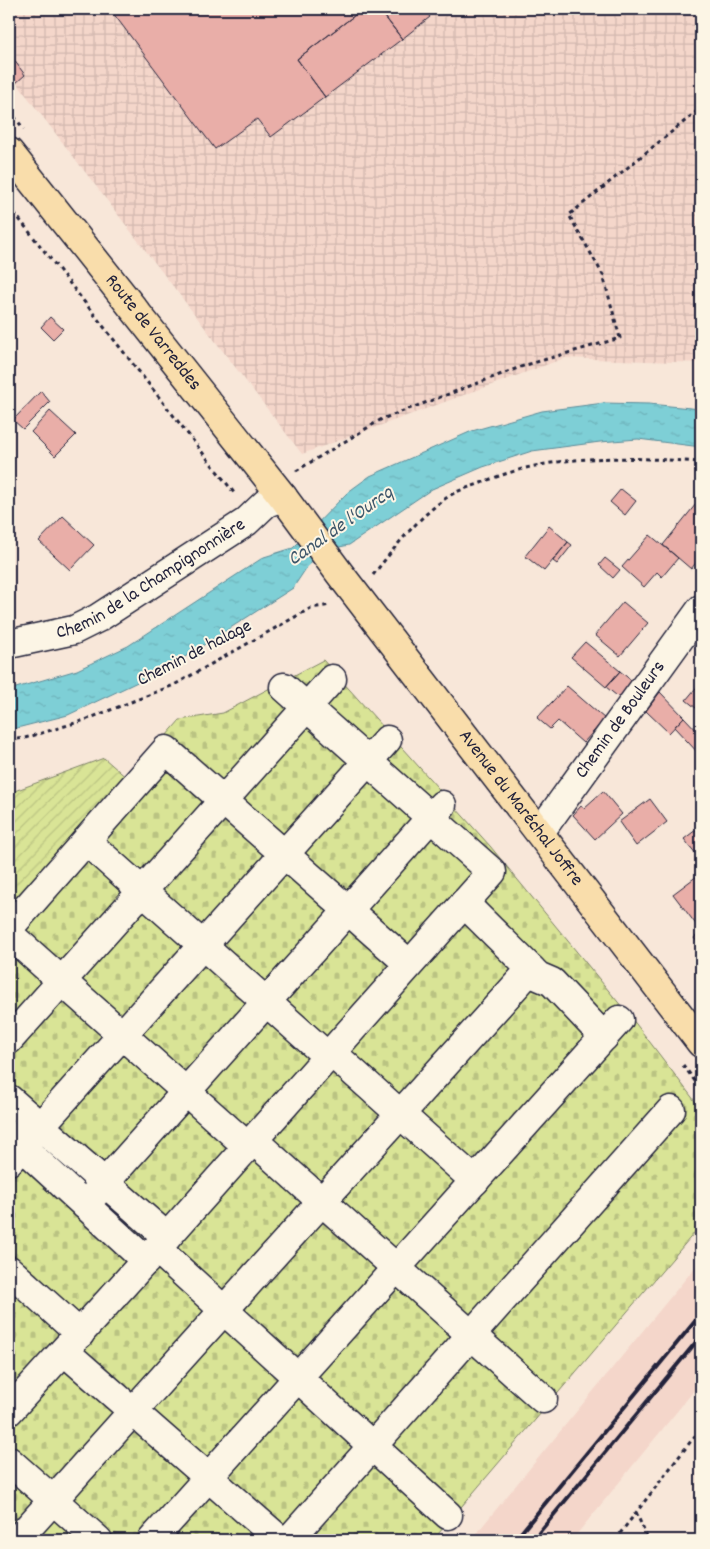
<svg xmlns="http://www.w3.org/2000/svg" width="710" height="1549" font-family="Dekko,sans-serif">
  <defs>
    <pattern id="industrial-grid" width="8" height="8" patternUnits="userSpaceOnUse" patternTransform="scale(1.25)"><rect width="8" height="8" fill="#f4d6ca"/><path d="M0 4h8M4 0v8" fill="none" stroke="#d1b7ae"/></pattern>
    <pattern id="cemetery-stones" width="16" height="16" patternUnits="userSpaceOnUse" patternTransform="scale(1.25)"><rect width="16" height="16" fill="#d9e496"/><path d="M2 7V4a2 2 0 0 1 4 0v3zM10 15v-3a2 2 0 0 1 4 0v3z" fill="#bac382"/></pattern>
    <pattern id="garden-furrows" width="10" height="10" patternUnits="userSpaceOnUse" patternTransform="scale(1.25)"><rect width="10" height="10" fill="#d9e496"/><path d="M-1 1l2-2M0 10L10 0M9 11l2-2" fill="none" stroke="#bac382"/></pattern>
    <pattern id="water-ripples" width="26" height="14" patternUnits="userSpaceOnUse" patternTransform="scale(1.25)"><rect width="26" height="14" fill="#7ecfd6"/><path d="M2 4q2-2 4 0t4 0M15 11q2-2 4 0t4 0" fill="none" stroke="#6db1b9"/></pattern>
  </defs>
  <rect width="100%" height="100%" fill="#f8e7d9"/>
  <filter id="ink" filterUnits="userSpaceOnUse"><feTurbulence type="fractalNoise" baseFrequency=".02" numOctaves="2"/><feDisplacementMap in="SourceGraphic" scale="10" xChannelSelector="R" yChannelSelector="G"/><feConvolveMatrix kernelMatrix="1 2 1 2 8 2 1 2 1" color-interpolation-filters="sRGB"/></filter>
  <g filter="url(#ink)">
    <!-- built -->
    <path fill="#f4d6ca" d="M701,1260V1382L572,1540H471Z"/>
    <!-- industrial -->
    <path fill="url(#industrial-grid)" d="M9,9H701V363L565,358L302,454L9,73Z"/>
    <!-- cemetery -->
    <path fill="url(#cemetery-stones)" stroke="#7e8368" d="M323,660L490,846L636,1024L701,1109V1225L433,1540H9V915L180,720L223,713Z"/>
    <!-- garden -->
    <path fill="url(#garden-furrows)" stroke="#7e8368" d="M104,758L128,779L9,915V793Z"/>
    <!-- water -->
    <path fill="url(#water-ripples)" stroke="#598a98" d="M604,403L649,404L701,409V447L638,439L600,442L532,451L483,467L432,489L349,545L325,550L307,567L293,588L169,667L68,715L9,730V690L77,670L128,646L264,557L293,548L348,492L370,476L472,431L542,411Z"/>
    <!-- building -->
    <path fill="#e9aea8" stroke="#22223b" d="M110,9H363L297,59L325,97L271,137L257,119L215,149Z
      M363,9H379L402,39L325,97L297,59Z
      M379,9H424L430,17L402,39Z
      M14,60L25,75L16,83L9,73V64Z
      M50,317L63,329L53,339L41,327Z
      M41,391L50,402L23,429L13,420Z
      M50,411L76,435L55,456L31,432Z
      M621,489L636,501L625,515L610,502Z
      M696,504L701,509V550L696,556L699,559L691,569L663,545Z
      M63,516L94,545L70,570L39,541Z
      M549,526L568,542L544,571L525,556Z
      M650,535L678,558L662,577L657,572L644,587L622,567Z
      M568,542L572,545L557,564L553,561Z
      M605,558L620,570L613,578L599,565Z
      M623,602L648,623L620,656L595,635Z
      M585,642L620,671L606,687L571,657Z
      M620,671L634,683L622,700L606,687Z
      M701,682V712L686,700Z
      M567,686L605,719L583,743L558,721L550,729L537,718Z
      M660,692L684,717L669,733L646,711Z
      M684,717L701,735L700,755L674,727Z
      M603,791L622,814L595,839L573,815L581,806L584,808Z
      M650,799L667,822L636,846L619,822Z
      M701,826V860L684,839Z
      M701,873V931L673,894Z
      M701,932V953L698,949L701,947L694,938Z"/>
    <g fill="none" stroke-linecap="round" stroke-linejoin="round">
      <defs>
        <g id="minor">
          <path id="s1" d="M9,644L74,630L98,618L246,522L266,503L283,497"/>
          <path id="s2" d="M540,832L701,609"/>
          <path d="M86,841L327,1056"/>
          <path d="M464,903L538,976L552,982L604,1037"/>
          <path d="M9,928L166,750L409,964"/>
          <path d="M9,934L247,1146"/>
          <path d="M9,1040L332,679"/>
          <path d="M331,1052L475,1181"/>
          <path d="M9,1099L167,1237"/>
          <path d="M9,1135L146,1261"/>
          <path d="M253,1140L543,1399"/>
          <path d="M9,1161L387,740"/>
          <path d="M85,1205L442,805"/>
          <path d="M157,1249L448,1515"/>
          <path d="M9,1270L80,1334"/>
          <path d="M64,1351L280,1540"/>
          <path d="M9,1411L167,1237L492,872L284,687"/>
          <path d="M9,1461L98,1540"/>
          <path d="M17,1540L531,969"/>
          <path d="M152,1540L619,1020"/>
          <path d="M289,1540L671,1110"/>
        </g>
        <g id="major">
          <path id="s3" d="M9,152L283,497L340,574L701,1043"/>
        </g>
      </defs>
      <!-- minor casing -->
      <use href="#minor" stroke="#22223b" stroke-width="31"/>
      <!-- major casing -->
      <use href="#major" stroke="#22223b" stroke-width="31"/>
      <!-- path -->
      <path stroke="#22223b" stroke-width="3" stroke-dasharray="4 4" stroke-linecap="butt" d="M9,110L24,129
        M9,206L235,494
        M296,471L382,419L526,365L620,338L603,275L569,215L701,108
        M373,575C395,547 419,516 449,496C458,490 471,487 481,483C554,452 624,457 701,462
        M9,740L25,738L85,720L174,685L311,608L331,605
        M683,1065L701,1089
        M636,1512L648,1540
        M615,1540L701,1428"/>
      <!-- minor -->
      <use href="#minor" stroke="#fcf5e5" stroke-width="28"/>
      <!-- major -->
      <use href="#major" stroke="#f9ddab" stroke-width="28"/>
      <!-- rail -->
      <path stroke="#22223b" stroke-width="4" d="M515,1540L701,1314
        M533,1540L701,1336"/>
    </g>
  </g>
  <g text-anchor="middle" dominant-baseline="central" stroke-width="4" stroke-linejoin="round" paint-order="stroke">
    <!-- street labels -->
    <g font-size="19" fill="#22223b" stroke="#fcf5e5">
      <text stroke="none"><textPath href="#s3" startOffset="231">Route de Varreddes</textPath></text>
      <text stroke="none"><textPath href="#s1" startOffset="158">Chemin de la Champignonnière</textPath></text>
      <text transform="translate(195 654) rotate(-27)">Chemin de halage</text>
      <text stroke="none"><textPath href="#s2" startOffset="138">Chemin de Bouleurs</textPath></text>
      <text stroke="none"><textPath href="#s3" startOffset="832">Avenue du Maréchal Joffre</textPath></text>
    </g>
    <!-- water labels -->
    <g font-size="20" font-style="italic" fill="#3e566a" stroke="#fcf5e5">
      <text transform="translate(341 527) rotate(-35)">Canal de l'Ourcq</text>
    </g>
  </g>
  <!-- margin -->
  <rect width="710" height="1549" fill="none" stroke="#fcf5e5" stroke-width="30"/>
  <rect x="15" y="15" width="680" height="1519" fill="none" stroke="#22223b" stroke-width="2" filter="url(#ink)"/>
</svg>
